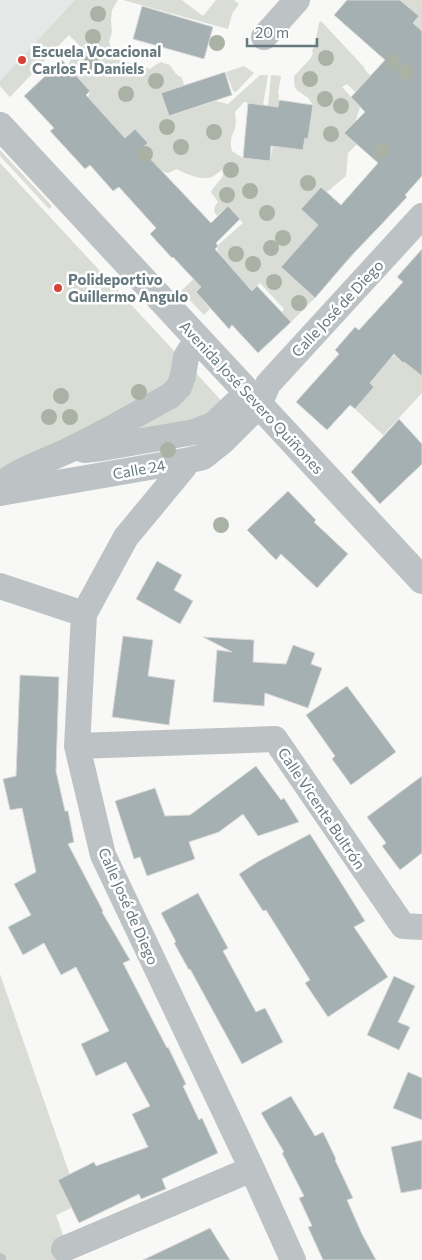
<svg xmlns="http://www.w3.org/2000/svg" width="422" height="1260" font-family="Commissioner,sans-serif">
  <rect width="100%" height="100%" fill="#f8f8f6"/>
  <!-- built -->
  <path fill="#e6e8e7" d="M0,0H100L10,97L0,86Z"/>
  <!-- green -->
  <path fill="#d9ddd6" d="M75,0H118L112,10L111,20L112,32L109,42L113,54L117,59L150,69L155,65L161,62L170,65L176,74L182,78L184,85L161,93L170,116L216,101L228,104L260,75H268L263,105L244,102L235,112C235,115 236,118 236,121C236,133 228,135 232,151L243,158L270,161L273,146L303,150L305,138H308L313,105C311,103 310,100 308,98C298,89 294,94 294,76L311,58L313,53L312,51L315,43L319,23L321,21L363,66L366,71L371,76L355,92L347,84L342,87L360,107L355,123L345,133L357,144L348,153L346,176L327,192L321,187L301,209L353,255L340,269L306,239L281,267L315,298L291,322L282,312L284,309L260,283L252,291L228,264L196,292L210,309L204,315L181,291L219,255L217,246L243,223L228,206L217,216L214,211L215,206L218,202L211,192C214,185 220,182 223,175L222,170C219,172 215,175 212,177C202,181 185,174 177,169L168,173L162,171L138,152L147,143L135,129L125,138L88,97L90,91L68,66L72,55L80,46L69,35L10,97L0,86V81Z
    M123,0H182L203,16L216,0H234L239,4L232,14L228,29Z
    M402,0H422V31L413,23L419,16L402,1Z
    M244,66L254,73L236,92L233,91L226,72Z
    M271,75L281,76L278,93L279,95L278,108L268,106Z
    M0,150L52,206L49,209L0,156Z
    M0,163L175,352L170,387L0,472Z
    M422,341V393L383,435L355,409L374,387L370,383L371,382L391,358L395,355L404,363L420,345Z
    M194,371L220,399V402L208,417L113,435Z
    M0,974L80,1204L56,1215L72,1260H0Z"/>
  <!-- building -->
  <path fill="#a5b0b3" stroke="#dadad8" d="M347,0H400L419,16L413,23L422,31V176L405,195L407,197L378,228L352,255L315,298L281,267L318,225L301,209L321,187L341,205L378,163L344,133L365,112L351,97L385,60L334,15Z
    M142,6L213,27L204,59L133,39Z
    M62,60L90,91L86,95L125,138L135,129L148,143L141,149L211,223L228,206L240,219L216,243L218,246L215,249L252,291L257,286L291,322L258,353L232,325L229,329L196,292L201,287L173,257L172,258L150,234L156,228L119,187L113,191L90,165L85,169L50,131L54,128L24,96Z
    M225,72L232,95L169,116L161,93Z
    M279,100L313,105L308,139L305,138L303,150L271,146L270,161L243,158L248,103L278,107Z
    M422,249V376L404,362L403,363L394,354L370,383L374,387L355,409L350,405L327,430L296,402L339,354L335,350L355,327L359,330L403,282L397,277Z
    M399,419L422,444V464L380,504L351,472Z
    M288,491L316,520L314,522L348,554L317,588L281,554L276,560L247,530Z
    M157,561L182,575L174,590L193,601L180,624L136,599Z
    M123,636L153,640L148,676L175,680L169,725L112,717Z
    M203,637L254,640L253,662L286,664L293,645L315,653L311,664L322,668L308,708L265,693L264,706L213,702L217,650L232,652Z
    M20,675L59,677L56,771L65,811H68L74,842L68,844L103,911L102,912L130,960L123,963L167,1048L168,1047L186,1084L183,1086L199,1120L202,1118L218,1153L162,1179L166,1189L141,1199L139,1194L79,1223L58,1180L94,1162L96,1166L148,1147L132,1114L150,1106L126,1062L96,1076L81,1044L109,1031L76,967L61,975L44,943L23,955L8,927L31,915L14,884L36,872L22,808L10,810L3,779L16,776Z
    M347,686L396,752L351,785L332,759L335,756L306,715Z
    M256,766L281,800L284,798L299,822L258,836L243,814L219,832L189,842L195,859L147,876L140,857L134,859L115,801L155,788L165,816L190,815Z
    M422,776V853L400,870L382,846L386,843L367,817Z
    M310,834L340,881L365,921L354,927L388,977L328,1017L305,983L310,980L266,910L263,911L239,874L259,861Z
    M198,893L228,948L223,951L256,1012L265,1008L283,1042L242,1064L190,969L189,970L174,943L176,942L161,913Z
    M394,976L415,986L398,1022L410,1027L399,1050L367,1035Z
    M408,1072L422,1078V1120L393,1108Z
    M291,1096L315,1136L323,1132L336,1159L335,1160L353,1198L347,1200L362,1234L376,1260H323L308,1227L312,1226L299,1198L304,1196L282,1153L284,1152L261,1113Z
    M422,1140V1189L401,1193L391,1147Z
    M210,1228L230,1260H143Z"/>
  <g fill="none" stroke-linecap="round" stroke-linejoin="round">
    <!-- service -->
    <path stroke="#bdc3c5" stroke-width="12" d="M0,1259V1260"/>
    <!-- minor -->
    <path stroke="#bdc3c5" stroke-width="26" d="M264,37L297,0
      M84,450L102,448L194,432L213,425L248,392
      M184,467L126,537L84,614L77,746L103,855L252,1169L293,1260
      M0,485C19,470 43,462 65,452C101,435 135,415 170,396L179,387L183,376L186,357L198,338
      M0,493L190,460L203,457L223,441L259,405L268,384L422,216
      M0,586L84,614
      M77,746L275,739L403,926L422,927
      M64,1249L252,1169"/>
    <!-- tertiary -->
    <path stroke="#bdc3c5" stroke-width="28" d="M0,126L422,580"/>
  </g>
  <!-- trees -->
  <g fill="#aab2a6">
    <circle cx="98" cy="14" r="8"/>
    <circle cx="93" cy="37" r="8"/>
    <circle cx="217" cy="43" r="8"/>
    <circle cx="326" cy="58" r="8"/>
    <circle cx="393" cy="62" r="8"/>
    <circle cx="91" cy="63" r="8"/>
    <circle cx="406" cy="72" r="8"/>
    <circle cx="310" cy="79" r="8"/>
    <circle cx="156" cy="81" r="8"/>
    <circle cx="126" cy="94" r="8"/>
    <circle cx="325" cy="99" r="8"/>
    <circle cx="341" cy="106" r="8"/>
    <circle cx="167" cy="127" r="8"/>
    <circle cx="214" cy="132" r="8"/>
    <circle cx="331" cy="134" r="8"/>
    <circle cx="181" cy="147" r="8"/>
    <circle cx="381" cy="151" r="8"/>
    <circle cx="145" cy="154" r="8"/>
    <circle cx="231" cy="170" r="8"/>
    <circle cx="308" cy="183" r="8"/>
    <circle cx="250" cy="191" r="8"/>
    <circle cx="227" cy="195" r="8"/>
    <circle cx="267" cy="213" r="8"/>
    <circle cx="283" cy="238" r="8"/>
    <circle cx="271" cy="248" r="8"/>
    <circle cx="236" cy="254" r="8"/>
    <circle cx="253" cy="264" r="8"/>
    <circle cx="274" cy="282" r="8"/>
    <circle cx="299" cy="303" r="8"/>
    <circle cx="139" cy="392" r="8"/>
    <circle cx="61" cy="396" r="8"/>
    <circle cx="49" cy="417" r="8"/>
    <circle cx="70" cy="417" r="8"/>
    <circle cx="168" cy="450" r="8"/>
    <circle cx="221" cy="525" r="8"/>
  </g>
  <!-- markers -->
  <g fill="#d84137" stroke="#fff" stroke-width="2">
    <circle cx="22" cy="60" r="5"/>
    <circle cx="58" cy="288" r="5"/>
  </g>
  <g text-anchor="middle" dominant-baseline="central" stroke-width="5" stroke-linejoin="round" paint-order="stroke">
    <!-- poi labels -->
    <g font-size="15" font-weight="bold" fill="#66797f" stroke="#fff" text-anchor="start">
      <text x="32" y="51">Escuela Vocacional<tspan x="32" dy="17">Carlos F. Daniels</tspan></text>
      <text x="68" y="279">Polideportivo<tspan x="68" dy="17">Guillermo Angulo</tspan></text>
    </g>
    <!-- street labels -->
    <g font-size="15" fill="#66797f" stroke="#fff">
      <text transform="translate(337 308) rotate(-47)">Calle José de Diego</text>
      <text transform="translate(252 397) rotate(47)">Avenida José Severo Quiñones</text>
      <text transform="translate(139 469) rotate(-10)">Calle 24</text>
      <text transform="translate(322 808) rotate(56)">Calle Vicente Bultrón</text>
      <text transform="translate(129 906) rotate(66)">Calle José de Diego</text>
    </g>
  </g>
  <!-- scale -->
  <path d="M247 38v8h70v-8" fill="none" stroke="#66797f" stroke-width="2.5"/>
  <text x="255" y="38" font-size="15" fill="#66797f" stroke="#ffffff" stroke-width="4" paint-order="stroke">20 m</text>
</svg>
